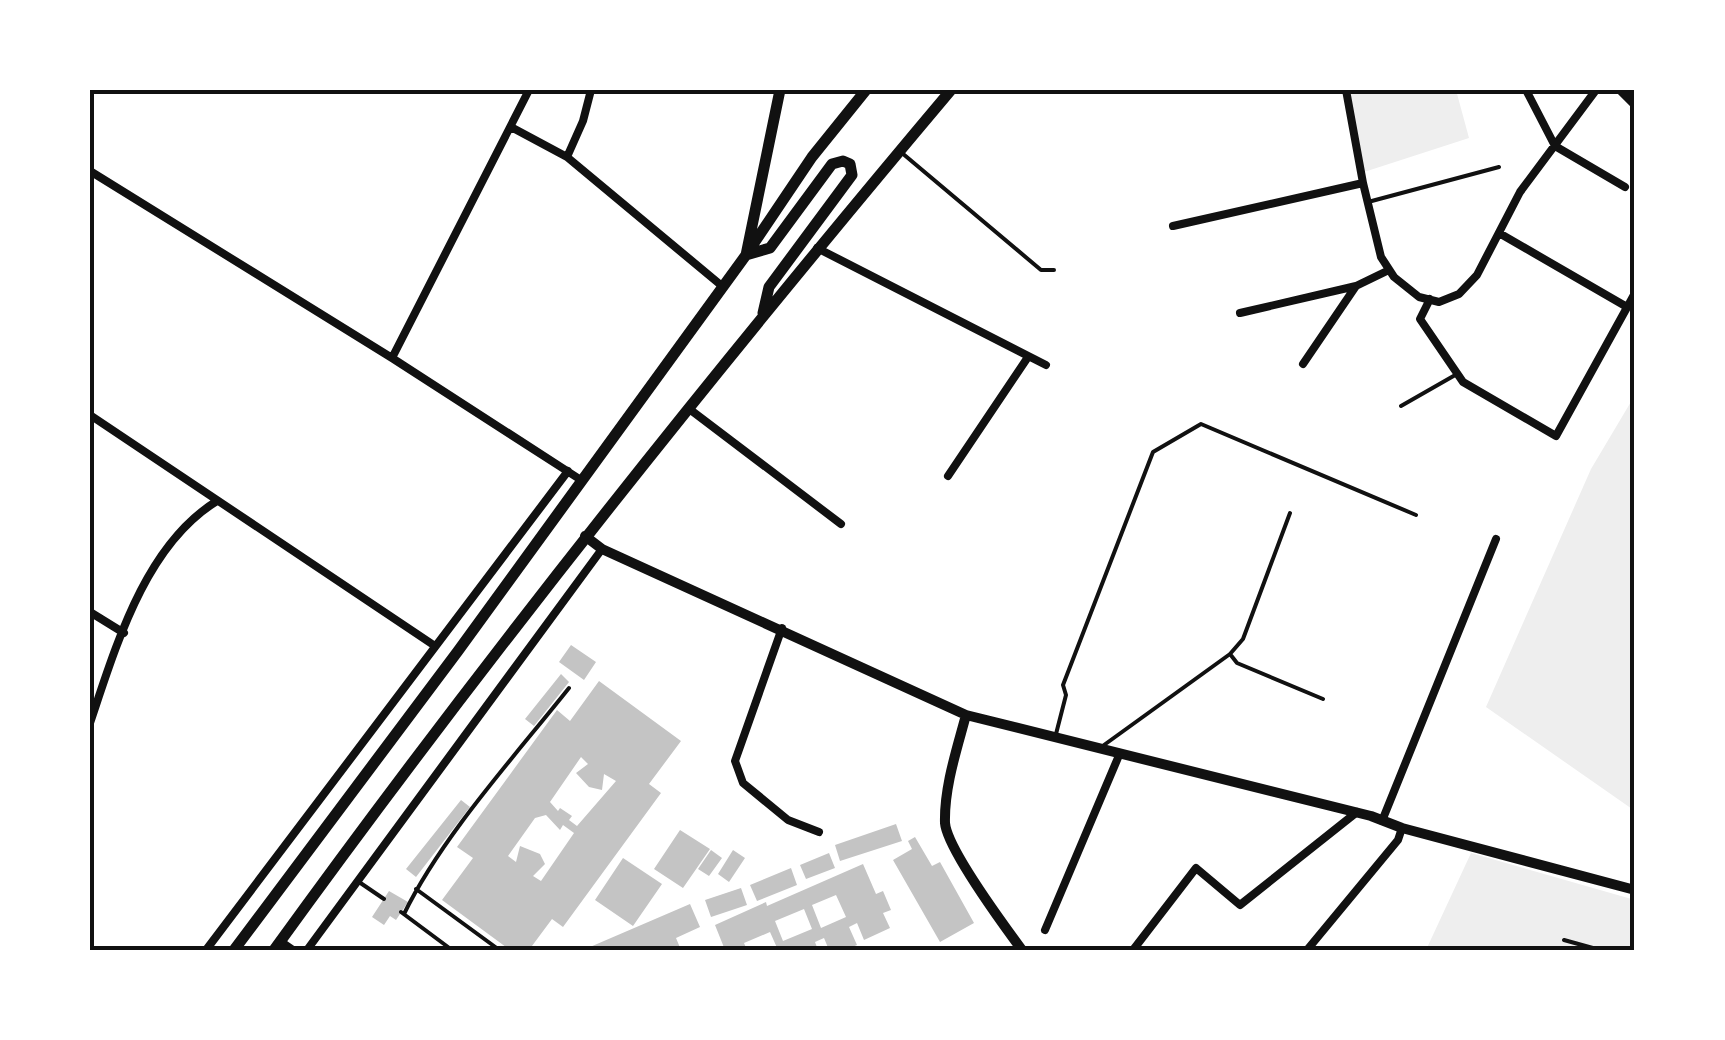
<svg xmlns="http://www.w3.org/2000/svg" width="1725" height="1040" font-family="Quicksand,sans-serif">
  <rect width="100%" height="100%" fill="#fff"/>
  <!-- green -->
  <path fill="#eee" d="M1347,90H1456L1469,138L1361,173Z
    M1635,395V811L1486,707L1591,469Z
    M1471,853L1635,900V950H1426Z"/>
  <!-- building -->
  <path fill="#c4c4c4" fill-rule="evenodd" d="M571,645L596,662L584,680L559,662Z
    M561,674L569,682L534,726L525,719Z
    M599,681L681,741L649,784L661,793L563,927L552,919L529,950H510L442,900L473,858L457,847L557,710L570,721ZM581,757L588,764L576,773L589,787L602,790L604,774L616,781L577,826L569,820L572,816L560,808L558,811L550,802ZM546,815L560,830L563,825L574,833L541,881L533,876L545,864L540,854L520,846L516,862L508,856L535,818Z
    M461,800L470,807L416,877L406,869Z
    M896,824L902,841L840,861L835,845Z
    M680,830L710,849L683,888L654,869Z
    M915,837L932,866L940,862L974,923L940,942L893,860L912,849L908,841Z
    M711,850L722,858L709,876L698,869Z
    M733,850L745,858L729,882L718,874Z
    M829,853L835,868L806,879L800,865Z
    M623,858L662,884L633,926L595,900Z
    M863,864L876,894L883,891L891,910L883,913L890,928L864,940L857,923L849,927L857,945L845,950H829L824,938L815,942L818,950H778L770,932L744,943L747,950H725L715,925L766,902L767,906ZM836,895L846,917L821,928L812,905ZM804,909L812,929L783,941L775,921Z
    M791,868L797,885L757,901L750,885Z
    M741,888L747,905L711,917L705,900Z
    M389,891L408,902L396,920L390,916L384,925L372,917Z
    M690,904L700,927L676,938L681,950H583Z"/>
  <g fill="none" stroke-linecap="round" stroke-linejoin="round">
    <!-- service -->
    <path stroke="#111" stroke-width="4" d="M902,153L1041,270H1054
      M1368,202L1499,167
      M1401,406L1457,374
      M1230,654L1237,663L1323,699
      M1056,734L1066,695L1063,685L1153,452L1201,424L1416,515
      M1104,745L1230,654L1243,639L1290,513
      M359,882L384,899
      M416,889L498,949
      M401,912L452,950
      M404,914C442,836 515,756 569,688
      M1564,940L1600,950"/>
    <!-- minor -->
    <path stroke="#111" stroke-width="8" d="M1346,90L1363,183L1381,257L1394,277L1419,297L1439,302L1459,294L1477,275L1520,192L1596,90
      M1526,90L1555,146L1625,187
      M511,127L567,157L722,286
      M567,157L583,121L591,90
      M90,171L392,358L581,480
      M1173,226L1363,183
      M1499,233L1627,307
      M817,248L1046,365
      M1430,299L1420,319L1463,382L1556,436L1635,293
      M1240,313L1356,286
      M392,358L529,90
      M1303,364L1356,286L1389,270
      M688,408L841,524
      M90,415L435,646
      M948,476L1028,357
      M90,612L124,633
      M782,628L735,761L743,783L788,820L819,832
      M90,723C116,646 145,545 217,501
      M1382,821L1496,539
      M1045,930L1120,753
      M280,941L293,950
      M206,950L568,471
      M307,950L602,549
      M1133,950L1196,868L1240,905L1357,812
      M1307,950L1398,840L1402,828"/>
    <!-- tertiary -->
    <path stroke="#111" stroke-width="10" d="M1621,90L1635,104
      M585,536L602,549L966,715L1371,816L1402,828L1635,890
      M966,715C957,749 944,787 945,823C947,848 1005,927 1022,950"/>
    <!-- secondary -->
    <path stroke="#111" stroke-width="11" d="M763,313L769,287L852,175L850,164L843,161L832,164L770,248L746,255L780,90
      M234,950L458,651L746,255L812,157L866,90
      M274,950C488,654 716,369 951,90"/>
  </g>
  <!-- border -->
  <rect width="1725" height="1040" fill="none" stroke="#ffffff" stroke-width="185"/>
  <rect x="92" y="92" width="1540" height="856" fill="none" stroke="#111" stroke-width="4"/>
</svg>
